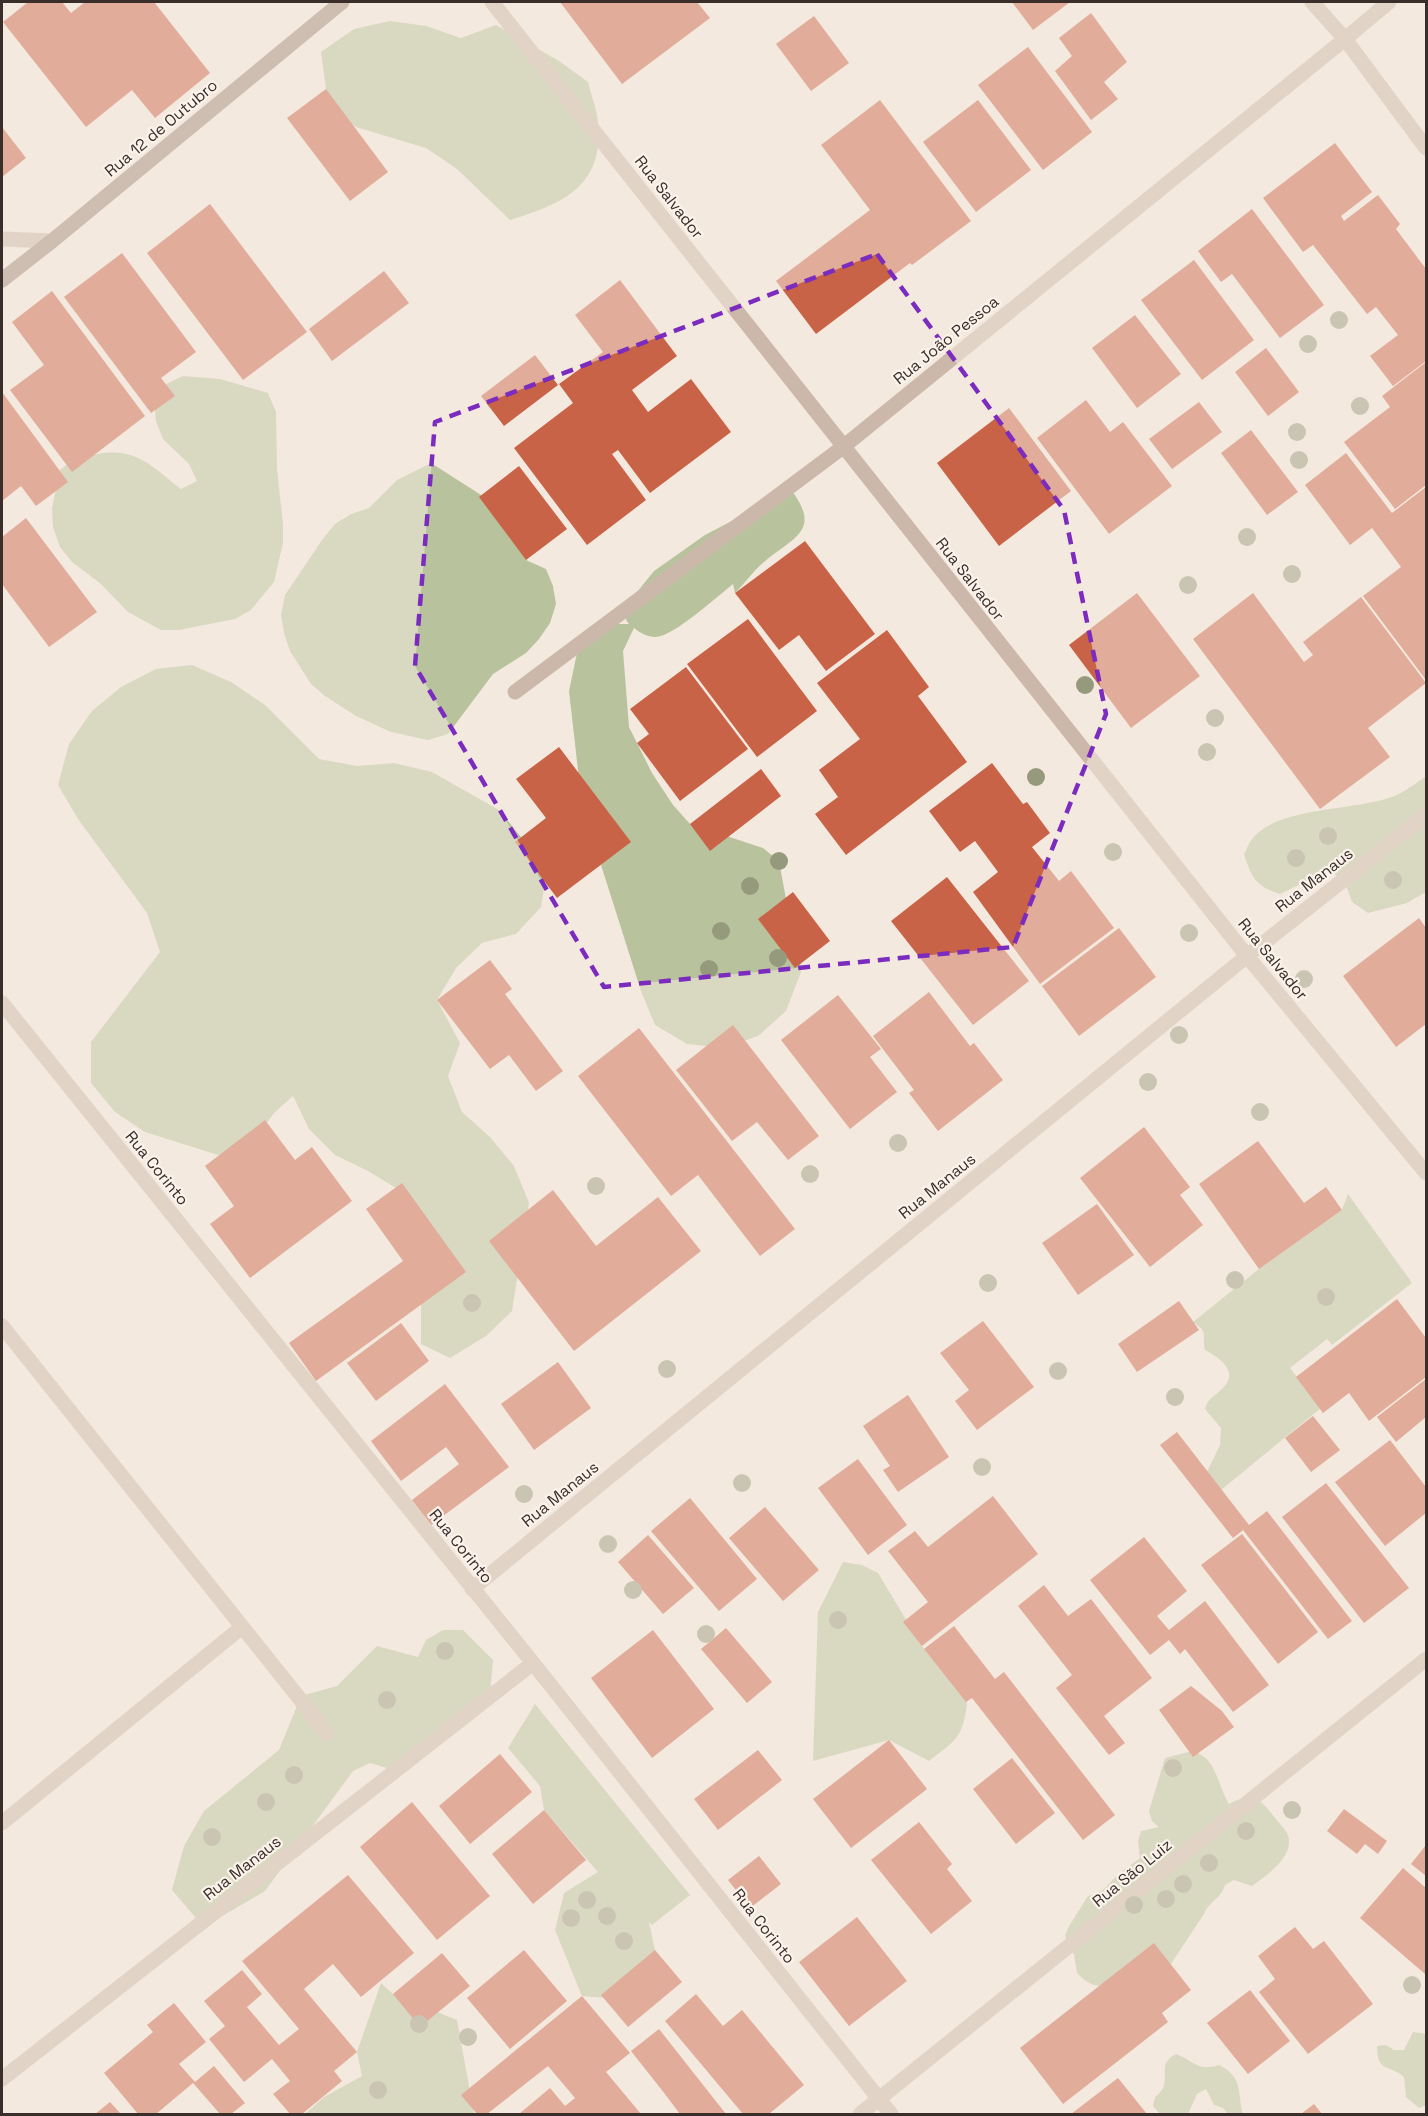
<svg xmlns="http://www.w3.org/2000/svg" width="1428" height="2116" font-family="'Space Grotesk',sans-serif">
  <rect width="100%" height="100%" fill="#f4e9de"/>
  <!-- green -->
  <path fill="#b8c39e" d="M390,21L426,26L461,38L496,25L559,61L588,82C591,95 597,109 598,123C604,187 562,204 510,220L457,169L426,148L356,127L325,104L326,89L321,52L354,29Z
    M183,376L220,379L268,393L276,412L277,469L283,524V543L274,582L251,610L235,619L179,630H161L128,612L101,584L72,562L60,547L53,527L52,508L60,470C75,458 79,457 98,454C137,447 152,467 181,489L197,481L189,464L163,439L156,421L154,401L166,384Z
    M431,463L511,514L526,560L546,569L553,586L556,604L550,623L539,639L526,653L493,674L448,734L428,740L391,732L356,716L325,696L311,684L290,651L284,633L281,615L285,595L322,540L335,524L351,514L369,508L397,480Z
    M791,490C823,531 792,538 764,562C754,570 745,583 735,593L733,584C719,595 672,638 655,637C648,637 640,633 634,628L623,651L629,727L652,773L673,805L690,824L763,848L779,861L786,899L798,935L801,972L786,1011L758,1036L724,1048L687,1044L655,1025L641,991L582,805L569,691L577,653L599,624H629L626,620L629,602L654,571L705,535Z
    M192,665L231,682L265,705L319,759L357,766L394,763L432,772L499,810L547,869L541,907L516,934L482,943L456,968L437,1000L460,1043L448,1076L462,1112L490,1137L514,1166L529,1203L512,1311L486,1336L450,1358L421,1344V1222L401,1191L368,1171L335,1155L309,1129L293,1096L275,1112L251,1143L218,1155L145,1132L115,1112L91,1083V1042L160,952L147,913L78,819L58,785L69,744L92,711L121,687L156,669Z
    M1426,776V892L1407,903L1368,913L1352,902L1346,885L1333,872L1315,877L1280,894C1256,886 1252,879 1244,854C1247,849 1249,842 1253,838C1280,805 1360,812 1399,794C1408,789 1418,782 1426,776Z
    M1348,1194L1412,1283L1332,1345L1327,1339L1290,1368L1321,1408L1221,1490L1207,1472L1220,1445L1221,1428L1205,1409C1208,1397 1216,1396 1224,1387C1239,1370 1218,1357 1205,1350C1201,1334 1210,1333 1193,1322L1259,1269L1342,1210Z
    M843,1562L862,1565L878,1573L922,1646L967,1703C963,1738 955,1741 929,1761L889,1740L813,1761L818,1612Z
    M443,1630H463L493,1660L490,1694L404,1773L370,1763L353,1771L265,1891L214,1921L196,1918L172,1890L184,1846L204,1811L279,1750L301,1696L337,1686L377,1646L418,1657L426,1640Z
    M535,1704L690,1895L652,1925L649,1922L655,1950L654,1981L605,1998L582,1996L555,1930L564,1893L598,1872L544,1810L540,1786L508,1748Z
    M1192,1751C1217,1757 1217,1785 1229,1804L1237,1800L1255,1797C1263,1803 1269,1810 1275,1818C1279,1823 1284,1828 1287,1833C1297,1855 1267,1875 1252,1886L1234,1880L1225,1885C1221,1899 1210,1900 1204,1914L1171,1964C1161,1965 1151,1965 1141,1968C1113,1975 1104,2001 1077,1973L1074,1955L1065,1936L1068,1928L1088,1896C1106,1892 1107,1884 1120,1873C1126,1868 1134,1863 1140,1858L1138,1841L1141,1831L1159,1827L1152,1821L1149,1811L1165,1758Z
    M381,1983L393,1994L457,2020L474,2114H305L324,2097L362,2076L357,2052Z
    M1413,2032L1426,2034V2105L1419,2108L1406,2097L1404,2077C1389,2064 1377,2073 1377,2046L1386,2045L1394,2050H1404Z
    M1176,2054C1193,2061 1200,2072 1219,2065C1244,2077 1237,2093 1243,2114H1228L1223,2108L1214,2105L1206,2089L1197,2094L1188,2114H1160L1153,2106L1155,2097C1176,2082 1153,2066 1176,2054Z"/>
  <!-- building -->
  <path fill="#c96347" d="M28,2H62L71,13L85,2H154L210,73L155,118L132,90L86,127L3,22Z
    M560,2H697L710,18L622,84Z
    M1012,2H1070L1033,30Z
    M1091,13L1127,62L1104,82L1118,99L1091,120L1055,71L1072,56L1059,38Z
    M814,16L849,63L811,91L776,44Z
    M1028,47L1092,132L1043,170L978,85Z
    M326,89L388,172L350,201L287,118Z
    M880,100L971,221L912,265L910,263L816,334L776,281L870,210L821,145Z
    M978,100L1031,170L976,212L923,142Z
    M2,127L26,158L2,177Z
    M1335,143L1372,192L1341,216L1344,221L1378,195L1400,224L1396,229L1426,269V361L1393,386L1370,356L1398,335L1376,307L1367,314L1313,245L1303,252L1263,198Z
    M210,204L307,332L243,380L147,253Z
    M1252,209L1324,305L1280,338L1232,274L1221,282L1198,251Z
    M122,253L196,352L161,378L175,396L151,413L64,297Z
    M1194,260L1254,340L1202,380L1141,300Z
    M384,271L409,303L332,361L309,329Z
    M620,280L677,356L632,390L648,412L691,379L731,432L650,493L618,450L612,454L646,500L587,545L514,448L573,403L559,384L603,352L575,315Z
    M52,291L145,416L72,472L10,390L44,365L12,322Z
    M1135,315L1181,374L1137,408L1092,348Z
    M1266,348L1299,392L1268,416L1235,372Z
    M535,355L558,385L504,426L481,396Z
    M1426,362V485L1395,509L1344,442L1390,407L1382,396Z
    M2,392L68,482L36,506L21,486L2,501Z
    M1086,400L1110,432L1123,422L1172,486L1109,534L1037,438Z
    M1199,402L1222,432L1172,469L1149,439Z
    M1009,408L1071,491L999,546L937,463Z
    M1251,430L1298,492L1267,515L1221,453Z
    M1346,453L1392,513L1426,487V680L1363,596L1401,567L1372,528L1350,545L1305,485Z
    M519,466L567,529L526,560L479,497Z
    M26,518L97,612L49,647L2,584V537Z
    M805,541L875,634L826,671L799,635L779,650L735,593Z
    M1137,593L1200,676L1131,728L1069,645Z
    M1253,593L1304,662L1313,655L1303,642L1361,597L1426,683L1368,728L1390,757L1320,809L1193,639Z
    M748,619L817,711L757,757L687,664Z
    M887,630L929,687L918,696L967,762L846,855L815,814L838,797L819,770L860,739L817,683Z
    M686,667L748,749L680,801L637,743L649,734L630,709Z
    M559,747L631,842L557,898L515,842L546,818L516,779Z
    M992,763L1023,804L1027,802L1050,833L1032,847L1059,881L1071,871L1114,928L1040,984L973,892L998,872L975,841L960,852L929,811Z
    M761,769L781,796L710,851L690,824Z
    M947,877L1029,981L973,1025L891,921Z
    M793,892L830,941L795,968L758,919Z
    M1419,918L1426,928V1024L1396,1047L1343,976Z
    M1119,928L1156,977L1079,1036L1042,986Z
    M490,960L512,989L505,994L563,1071L536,1091L509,1055L490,1069L437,1000Z
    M929,992L970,1046L974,1043L1003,1080L938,1131L909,1093L914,1090L873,1036Z
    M838,995L881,1049L870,1057L897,1092L850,1129L781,1040Z
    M733,1025L819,1136L788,1160L757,1122L732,1141L676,1070Z
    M639,1028L795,1229L760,1256L698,1175L671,1196L578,1076Z
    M265,1120L295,1160L312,1147L352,1201L250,1278L210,1224L234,1206L205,1166Z
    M1144,1127L1190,1187L1180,1195L1203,1225L1150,1267L1080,1178Z
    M1258,1141L1304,1203L1326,1187L1342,1210L1259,1269L1199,1184Z
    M402,1183L466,1272L316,1381L289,1343L403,1261L366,1209Z
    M553,1190L596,1246L658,1197L701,1251L574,1351L489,1241Z
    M1097,1204L1134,1255L1078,1295L1042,1243Z
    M1397,1299L1426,1338V1377L1369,1421L1349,1393L1323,1413L1296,1377Z
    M1179,1301L1199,1330L1137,1372L1118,1344Z
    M983,1321L1034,1387L977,1430L955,1401L969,1390L940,1353Z
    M401,1323L429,1361L376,1401L347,1363Z
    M558,1362L591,1408L534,1450L501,1404Z
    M1426,1379V1417L1396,1442L1377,1417Z
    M445,1384L509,1467L431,1525L412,1500L459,1464L446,1447L401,1481L371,1441Z
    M908,1395L949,1457L898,1492L883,1470L890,1466L863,1426Z
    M1313,1416L1340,1450L1311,1472L1285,1438Z
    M1177,1432L1249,1525L1267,1511L1352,1621L1328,1639L1243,1530L1233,1538L1160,1445Z
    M1390,1440L1426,1487V1513L1385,1546L1335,1482Z
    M858,1459L907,1525L868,1555L818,1488Z
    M1326,1483L1409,1588L1364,1623L1282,1517Z
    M993,1496L1038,1554L922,1646L903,1622L928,1602L888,1551L915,1531L928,1547Z
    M690,1498L757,1579L719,1611L651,1531Z
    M765,1507L819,1570L783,1601L729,1538Z
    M1242,1534L1318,1632L1278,1664L1201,1565Z
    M648,1535L694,1588L663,1614L618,1562Z
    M1144,1537L1187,1591L1157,1616L1169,1630L1205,1601L1269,1685L1233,1712L1185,1649L1180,1654L1169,1640L1150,1655L1090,1580Z
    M1044,1585L1068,1616L1091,1599L1152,1678L1104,1716L1125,1743L1109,1755L1056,1688L1072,1675L1018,1606Z
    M954,1626L995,1679L1004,1672L1115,1815L1083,1840L972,1698L966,1702L924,1649Z
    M726,1628L772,1682L747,1703L701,1649Z
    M653,1630L714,1709L652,1758L591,1678Z
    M1191,1686L1222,1711L1234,1727L1193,1757L1159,1710Z
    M889,1740L927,1789L851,1848L813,1799Z
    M758,1750L782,1780L718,1830L694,1799Z
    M500,1754L532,1792L470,1844L439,1806Z
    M1012,1758L1055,1813L1016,1844L973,1789Z
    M412,1802L490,1896L437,1940L360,1847Z
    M1344,1809L1387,1841L1378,1854L1365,1844L1357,1854L1327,1831Z
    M544,1810L586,1860L533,1904L492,1854Z
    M919,1822L952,1864L947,1869L972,1901L931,1934L871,1860Z
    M1426,1845V1876L1411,1864Z
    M759,1856L781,1884L750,1908L728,1880Z
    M1403,1868L1426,1888L1425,1974L1360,1918Z
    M348,1875L414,1953L361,1997L333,1964L304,1989L357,2052L334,2071L342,2081L302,2114H290L273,2094L290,2081L272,2059L244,2082L209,2039L225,2026L204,2001L242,1970L262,1994L247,2007L279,2045L299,2029L242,1961Z
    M857,1917L907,1981L849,2026L799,1962Z
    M1295,1927L1313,1949L1324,1941L1373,2004L1308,2054L1259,1992L1275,1979L1258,1956Z
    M1154,1943L1191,1990L1162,2013L1168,2022L1063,2104L1020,2048Z
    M524,1950L567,2001L510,2049L467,1998Z
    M655,1950L682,1982L628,2027L601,1995Z
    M442,1953L470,1986L420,2027L393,1994Z
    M1250,1990L1290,2041L1248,2074L1207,2023Z
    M696,1994L723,2026L742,2010L804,2085L769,2114H743L665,2021Z
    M582,1996L630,2053L606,2072L641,2114H519L550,2088L565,2106L575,2098L548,2066L487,2114H477L461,2095Z
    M174,2003L206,2042L179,2064L195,2082L214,2066L245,2103L231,2114H220L193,2083L156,2114H138L104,2073L153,2032L147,2025Z
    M659,2029L726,2114H680L661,2089L631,2051Z
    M1118,2078L1147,2114H1071Z
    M110,2102L121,2114H95Z
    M1314,2104L1322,2114H1301Z"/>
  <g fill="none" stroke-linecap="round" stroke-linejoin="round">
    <!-- street -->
    <path stroke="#ccb8aa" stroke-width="15" d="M492,2L1247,956L1426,1173
      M1312,2L1345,39L1426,148
      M2,239L52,241
      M515,692L843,447L1345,39L1389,2
      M2,1003L533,1663L891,2114
      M2,1326L327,1733
      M472,1589L1247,956L1426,815
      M2,1823L242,1627
      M2,2079L533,1663
      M860,2114L1426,1659"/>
    <!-- secondary -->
    <path stroke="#a0877b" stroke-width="15" d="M2,280L52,241L342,2"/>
  </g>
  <!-- trees -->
  <g fill="#969a7c">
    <circle cx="1339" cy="320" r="9"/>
    <circle cx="1308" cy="344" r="9"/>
    <circle cx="1360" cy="406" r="9"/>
    <circle cx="1297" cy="432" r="9"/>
    <circle cx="1299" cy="460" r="9"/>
    <circle cx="1247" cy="537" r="9"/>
    <circle cx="1292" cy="574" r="9"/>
    <circle cx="1188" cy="585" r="9"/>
    <circle cx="1085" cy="685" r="9"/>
    <circle cx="1215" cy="718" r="9"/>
    <circle cx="1207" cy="752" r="9"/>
    <circle cx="1036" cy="777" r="9"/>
    <circle cx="1328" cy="836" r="9"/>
    <circle cx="1113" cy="852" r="9"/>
    <circle cx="1296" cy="858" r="9"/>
    <circle cx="779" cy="861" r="9"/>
    <circle cx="1393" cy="880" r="9"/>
    <circle cx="750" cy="886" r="9"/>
    <circle cx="721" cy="931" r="9"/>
    <circle cx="1189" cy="933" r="9"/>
    <circle cx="778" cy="958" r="9"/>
    <circle cx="709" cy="969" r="9"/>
    <circle cx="1304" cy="979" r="9"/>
    <circle cx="1179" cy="1035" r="9"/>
    <circle cx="1148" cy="1082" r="9"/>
    <circle cx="1260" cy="1112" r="9"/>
    <circle cx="898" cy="1143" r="9"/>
    <circle cx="810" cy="1174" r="9"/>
    <circle cx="596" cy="1186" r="9"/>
    <circle cx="1235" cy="1280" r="9"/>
    <circle cx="988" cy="1283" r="9"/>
    <circle cx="1326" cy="1297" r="9"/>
    <circle cx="472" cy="1303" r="9"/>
    <circle cx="667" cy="1369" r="9"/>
    <circle cx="1058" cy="1371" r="9"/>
    <circle cx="1175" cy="1397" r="9"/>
    <circle cx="982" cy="1467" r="9"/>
    <circle cx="742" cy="1483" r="9"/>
    <circle cx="524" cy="1494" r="9"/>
    <circle cx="608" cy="1544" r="9"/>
    <circle cx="633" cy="1590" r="9"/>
    <circle cx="838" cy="1620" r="9"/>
    <circle cx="706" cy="1634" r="9"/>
    <circle cx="445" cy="1651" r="9"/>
    <circle cx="387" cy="1700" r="9"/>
    <circle cx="1173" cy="1768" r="9"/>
    <circle cx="294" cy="1775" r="9"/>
    <circle cx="266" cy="1802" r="9"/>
    <circle cx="1292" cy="1810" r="9"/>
    <circle cx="1246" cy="1831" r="9"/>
    <circle cx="212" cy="1837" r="9"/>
    <circle cx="1209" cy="1863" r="9"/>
    <circle cx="1183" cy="1884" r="9"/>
    <circle cx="1166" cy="1899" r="9"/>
    <circle cx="587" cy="1900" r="9"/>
    <circle cx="1134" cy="1905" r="9"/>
    <circle cx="607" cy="1916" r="9"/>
    <circle cx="571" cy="1918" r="9"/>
    <circle cx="624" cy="1941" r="9"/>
    <circle cx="1412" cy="1985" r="9"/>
    <circle cx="419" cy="2024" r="9"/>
    <circle cx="468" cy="2037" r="9"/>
    <circle cx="378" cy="2090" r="9"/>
  </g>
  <!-- marked area -->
  <path d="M0 0H1428V2116H0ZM877,254L1064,510L1106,714L1013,947L604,987L415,666L435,422Z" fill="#f4e9de" fill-opacity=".55" fill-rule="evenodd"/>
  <path fill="none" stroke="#7b2cbf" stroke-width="4.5" stroke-dasharray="12 8" stroke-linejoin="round" d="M877,254L1064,510L1106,714L1013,947L604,987L415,666L435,422Z"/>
  <g text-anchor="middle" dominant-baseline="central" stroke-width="4.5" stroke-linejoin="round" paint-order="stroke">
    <!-- street labels -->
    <g font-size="16" fill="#392e29" stroke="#fbf3eb">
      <text transform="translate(161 128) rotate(-40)">Rua 12 de Outubro</text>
      <text transform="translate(669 197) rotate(52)">Rua Salvador</text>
      <text transform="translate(946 340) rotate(-39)">Rua João Pessoa</text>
      <text transform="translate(970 579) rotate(52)">Rua Salvador</text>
      <text transform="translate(1314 880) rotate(-38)">Rua Manaus</text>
      <text transform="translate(1273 959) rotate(51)">Rua Salvador</text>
      <text transform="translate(157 1168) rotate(51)">Rua Corinto</text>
      <text transform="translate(937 1186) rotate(-39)">Rua Manaus</text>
      <text transform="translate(560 1494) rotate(-39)">Rua Manaus</text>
      <text transform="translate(461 1546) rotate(51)">Rua Corinto</text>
      <text transform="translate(242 1868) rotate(-38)">Rua Manaus</text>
      <text transform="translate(1132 1873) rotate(-39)">Rua São Luiz</text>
      <text transform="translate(764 1926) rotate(52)">Rua Corinto</text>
    </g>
  </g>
  <!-- border -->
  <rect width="1428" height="2116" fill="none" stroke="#392e29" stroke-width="6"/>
</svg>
